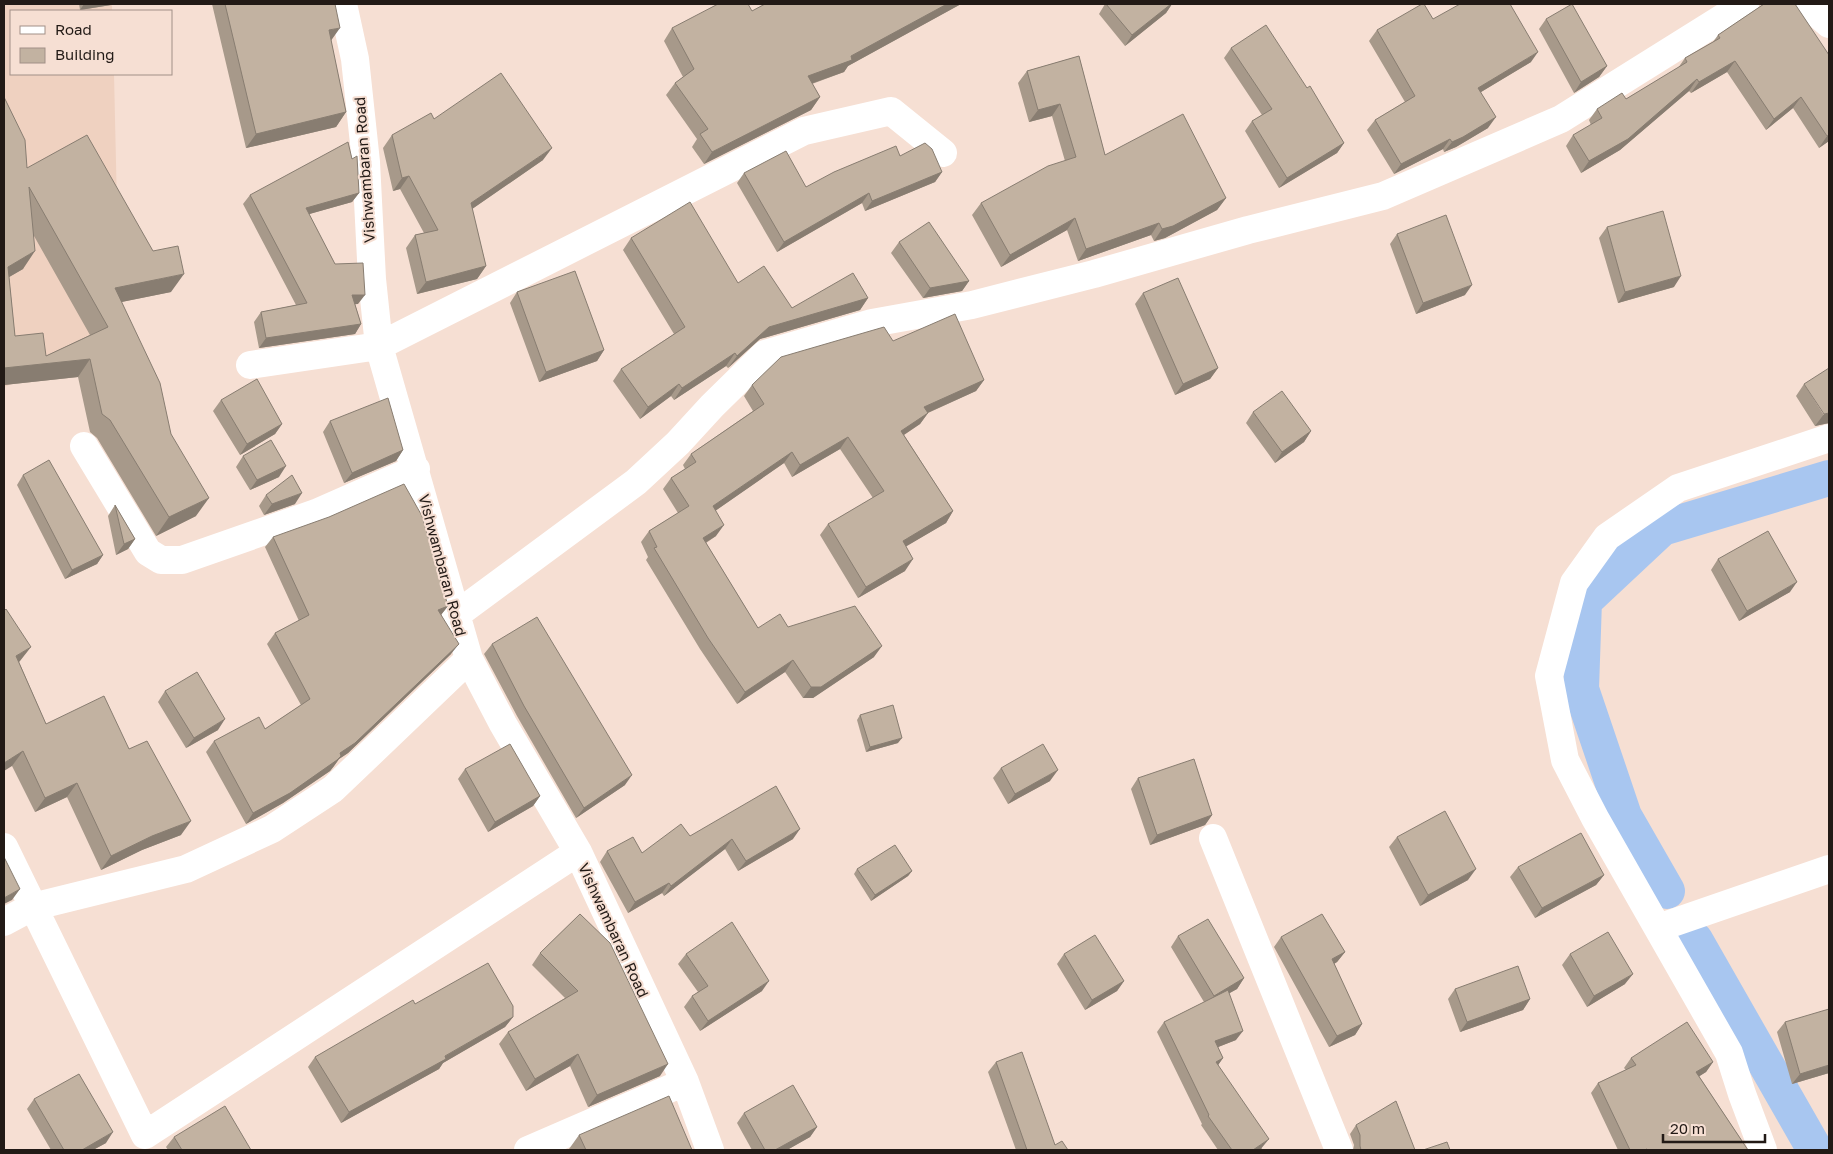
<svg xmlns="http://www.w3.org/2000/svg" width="1833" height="1154" font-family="'Golos Text',sans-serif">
  <rect width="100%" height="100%" fill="#f6dfd3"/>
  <!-- built -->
  <path fill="#efd1c0" d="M4,4H112V11H11V74H114L120,339L4,387Z"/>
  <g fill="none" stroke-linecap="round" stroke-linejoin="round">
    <!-- canal -->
    <path stroke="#a8c6f0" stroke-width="36" d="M1667,891L1624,816L1581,689L1584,601L1662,528L1829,478
      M1695,940L1815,1150"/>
    <!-- minor -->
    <path stroke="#fff" stroke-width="28" d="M343,4L355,59L366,162L372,279L379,346L469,659L503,724L578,852L685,1082L710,1150
      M1806,4L1829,24
      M250,365L379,346L804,131L891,111L943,153
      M84,446L148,552L161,560H182L316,513L416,469
      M456,615L636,482L678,443L712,406L765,354L872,323L972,305L1094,274L1248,230L1383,196L1561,119L1745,4
      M1213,838L1339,1150
      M4,847L145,1135L578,852
      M4,922L32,907L186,869L272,829L333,789L469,659
      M1658,928L1829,869
      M528,1150L685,1082
      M1763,1150L1742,1094L1729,1053L1595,818L1565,760L1549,676L1574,583L1607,537L1678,488L1829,438"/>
  </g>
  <!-- wall -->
  <path fill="#a7998a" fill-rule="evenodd" d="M79,4H112L111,5L80,10Z
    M212,4H335L331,41L346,112L336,127L246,148Z
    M765,4H961L848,66L844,72L812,84L820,97L811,110L704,164L692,147L697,139L666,95L675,83L683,77L664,41L672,28L752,11Z
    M1105,4H1172L1166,13L1125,46L1099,14Z
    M1764,4L1829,141L1819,148L1793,108L1766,130L1727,72L1691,93L1689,91L1620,150L1581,173L1566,146L1573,135L1591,125L1589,120L1597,109L1626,99L1678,68L1685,58L1713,42L1718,35Z
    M1433,19L1531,62L1481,92L1488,128L1456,147L1444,152L1443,149L1394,174L1367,130L1375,120L1405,102L1369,41L1377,30Z
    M1546,19L1607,66L1599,77L1574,93L1539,29Z
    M1231,48L1307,88L1344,143L1337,153L1279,188L1245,131L1252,121L1262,115L1224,58Z
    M1079,56L1105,155L1226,198L1217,210L1165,238L1154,241L1151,235L1078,261L1067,230L1001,267L972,215L981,203L1065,161L1052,116L1029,122L1018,83L1027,71Z
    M4,97L27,168L171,292L121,302L171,434L196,516L156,536L97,438L90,432L78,377L4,385ZM34,236L90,335L46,356L15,336L9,277L23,269Z
    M434,119L543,160L472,209L486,266L477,279L417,294L406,248L415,235L424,233L400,189L393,191L383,148L392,135Z
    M900,156L942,172L935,182L865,211L862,203L777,252L737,183L744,173L806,187Z
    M359,193L352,202L309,214L335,264L358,304H355L361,324L355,334L259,348L254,322L261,312L296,305L243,204L250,195Z
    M1607,227L1674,287L1618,303L1599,238Z
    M1397,234L1465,295L1416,314L1390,244Z
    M631,238L738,283L792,308L868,298L860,310L760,339L728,368L726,366L674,400L671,396L640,419L613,381L621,369L674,334L623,250Z
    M899,242L969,281L962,291L923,298L891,253Z
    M517,292L604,350L597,361L539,382L510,303Z
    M1143,293L1218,368L1210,379L1175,395L1135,304Z
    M893,341L984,380L976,391L928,413L920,424L904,435L953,511L946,523L906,546L905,571L858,598L820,535L828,524L873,498L840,449L792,477L784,463L715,511L716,536L706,543L758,628L788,627L874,657L813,698H803L785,672L737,704L700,649L646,560L648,557L641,542L649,531L678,513L663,489L671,478L685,469L683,465L691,454L753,411L744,396L752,385Z
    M1804,384L1829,423L1815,426L1796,396Z
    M221,400L282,424L275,434L240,455L213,411Z
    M1253,412L1311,431L1304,442L1275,463L1246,423Z
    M330,421L403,450L396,461L344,483L323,432Z
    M243,456L279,477L250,490L236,467Z
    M23,475L103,555L97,564L65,579L17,485Z
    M266,495L295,504L264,515L259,506Z
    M115,505L135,539L128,549L116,555L108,516Z
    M273,537L448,606L441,615L451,654L348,753L339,759L334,766L330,771L283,803L246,824L206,752L214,741L265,729L301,705L267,644L275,633L299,621L265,547Z
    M1718,559L1790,592L1739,621L1711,570Z
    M4,611L20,661L19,662L46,724L129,749L181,835L142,850L101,870L67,797L35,812L12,766Z
    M492,644L625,785L576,818L517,716L484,654Z
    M165,691L218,730L186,748L158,702Z
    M860,715L898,743L866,752L857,720Z
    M1001,768L1050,781L1008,804L993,778Z
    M465,769L540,796L533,806L488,832L458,779Z
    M1138,778L1212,815L1205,825L1150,845L1131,789Z
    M690,836L793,839L738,871L725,849L664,896L662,893L628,913L600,862L607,851L642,853Z
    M1397,837L1468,880L1420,906L1389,847Z
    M1518,867L1604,875L1596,885L1535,918L1510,877Z
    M857,869L912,871L908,876L871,901L854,874Z
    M580,914L660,1076L588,1107L570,1066L526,1091L499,1044L508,1032L565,998L532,965L540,953Z
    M1178,936L1244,978L1237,989L1229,993L1236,1040L1218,1047L1223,1058L1218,1065L1262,1149L1260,1150H1218L1201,1125L1202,1124L1157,1032L1164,1022L1204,1002L1171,947Z
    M1281,937L1345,952L1337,962L1334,964L1362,1024L1355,1035L1329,1047L1274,947Z
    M686,954L762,991L700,1031L684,1007L692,996L698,992L678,964Z
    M1064,954L1124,981L1117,991L1085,1010L1057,964Z
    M1570,954L1625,984L1587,1007L1562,965Z
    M1455,989L1530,999L1523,1010L1460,1032L1448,999Z
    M415,1004L513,1017L505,1027L443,1063L439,1069L341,1123L308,1067L315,1057Z
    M1785,1022L1829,1073L1792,1084L1777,1032Z
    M1631,1058L1713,1062L1706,1072L1699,1076L1748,1150H1618L1591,1093L1598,1083L1626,1070L1624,1068Z
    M996,1062L1055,1145L1068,1150H1016L988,1072Z
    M34,1099L106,1143L93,1150H51L27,1109Z
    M744,1113L817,1127L810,1137L787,1150H752L737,1123Z
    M1356,1125L1415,1150H1353L1354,1145L1350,1134Z
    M579,1135L692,1150H570L569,1149Z
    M174,1137L251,1150H168L166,1147Z"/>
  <!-- shaded-wall -->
  <path fill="#887d71" d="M84,4H112L111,5L80,10Z
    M947,4H961L848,66L844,72L799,88L808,76L851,56Z
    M1171,4H1172L1166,13L1125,46L1132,35Z
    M340,28L330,42L329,30Z
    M1538,52L1531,62L1471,98L1478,88Z
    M1735,61L1727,72L1691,93L1699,82Z
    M1607,66L1599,77L1574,93L1581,82Z
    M1697,79L1689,91L1620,150L1581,173L1589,161Z
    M820,97L811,110L704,164L712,152Z
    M1801,97L1793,108L1766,130L1774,119Z
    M1060,104L1052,116L1029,122L1038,110Z
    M346,112L336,127L246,148L256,134Z
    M1496,117L1488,128L1456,147L1444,152L1452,142Z
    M1829,135V141L1819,148L1827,136Z
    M1450,139L1443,149L1394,174L1401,164Z
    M1344,143L1337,153L1279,188L1287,178Z
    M552,148L543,160L462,216L471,203Z
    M942,172L935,182L865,211L872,201Z
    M409,176L400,189L393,191L402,178Z
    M359,193L352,202L299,217L306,208Z
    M869,193L862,203L777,252L784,242Z
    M1226,198L1217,210L1165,238L1154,241L1162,229Z
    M1075,218L1067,230L1001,267L1010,255Z
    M1159,223L1151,235L1078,261L1086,249Z
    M35,251L23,269L4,280L8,267Z
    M486,266L477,279L417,294L426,282Z
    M184,274L171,292L102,306L115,288Z
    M1681,276L1674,287L1618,303L1625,292Z
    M969,281L962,291L923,298L930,288Z
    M1472,285L1465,295L1416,314L1423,303Z
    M352,295H365L358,304L345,305Z
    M868,298L860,310L760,339L728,368L737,356L769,327Z
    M361,324L355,334L259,348L266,338Z
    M604,350L597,361L539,382L546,372Z
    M735,353L726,366L674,400L682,388Z
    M90,359L78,377L4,385V368Z
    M1218,368L1210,379L1175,395L1183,384Z
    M984,380L976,391L916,418L924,407Z
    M679,384L671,396L640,419L648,407Z
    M928,413L920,424L893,442L901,431Z
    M1829,413V423L1815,426L1824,414Z
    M282,424L275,434L240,455L247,444Z
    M1311,431L1304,442L1275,463L1282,452Z
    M848,437L840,449L792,477L800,465Z
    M403,450L396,461L344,483L352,473Z
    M792,452L784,463L705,518L713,506Z
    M286,466L279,477L250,490L257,480Z
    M302,493L295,504L264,515L272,504Z
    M209,498L196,516L156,536L169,517Z
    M953,511L946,523L895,553L903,541Z
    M724,525L716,536L695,549L703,538Z
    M135,539L128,549L116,555L124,544Z
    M103,555L97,564L65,579L72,570Z
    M913,559L905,571L858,598L866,587Z
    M1797,582L1790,592L1739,621L1747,611Z
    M448,606L440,616L438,610Z
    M459,644L451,654L348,753L339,759L334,766L330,771L283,803L246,824L253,813L340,753Z
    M882,646L874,657L813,698H803L811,687Z
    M31,647L20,661L6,670L16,656Z
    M793,660L785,672L737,704L745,692Z
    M225,719L218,730L186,748L194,738Z
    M902,738L898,743L866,752L870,747Z
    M23,751L12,766L4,771V763Z
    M1058,770L1050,781L1008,804L1015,794Z
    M632,775L625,785L576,818L584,808Z
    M77,783L67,797L35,812L45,798Z
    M540,796L533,806L488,832L495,822Z
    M1212,815L1205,825L1150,845L1157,835Z
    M191,821L181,835L142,850L101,870L111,856L152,836Z
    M800,829L793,839L738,871L746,861Z
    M732,839L725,849L664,896L671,886Z
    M1476,869L1468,880L1420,906L1428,895Z
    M912,871L908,876L871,901L875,895Z
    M1604,875L1596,885L1535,918L1542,908Z
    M669,883L662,893L628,913L635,902Z
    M20,889L12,900L4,904V898Z
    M1345,952L1337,962L1325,969L1332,959Z
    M1633,974L1625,984L1587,1007L1594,996Z
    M1244,978L1237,989L1207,1006L1214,996Z
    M769,981L762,991L700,1031L708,1021Z
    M1124,981L1117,991L1085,1010L1092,1000Z
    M1530,999L1523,1010L1460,1032L1467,1022Z
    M513,1017L505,1027L443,1063L439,1069L341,1123L349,1112Z
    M1362,1024L1355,1035L1329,1047L1337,1036Z
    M1243,1031L1236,1040L1208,1051L1215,1041Z
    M578,1054L570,1066L526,1091L535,1079Z
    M1223,1058L1216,1068V1062Z
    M1713,1062L1706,1072L1689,1083L1696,1072Z
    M668,1064L660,1076L588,1107L597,1095Z
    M1829,1065V1073L1792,1084L1800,1074Z
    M817,1127L810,1137L787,1150H775Z
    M113,1132L106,1143L93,1150H82Z
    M1269,1139L1260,1150H1253Z"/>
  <!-- building -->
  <path fill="#c2b2a1" stroke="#887d71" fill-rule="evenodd" d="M225,4H335L340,28L329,30L346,112L256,134Z
    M718,4H748L752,11L765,4H947L851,56L852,60L808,76L820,97L712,152L700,134L708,129L675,83L694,69L672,28Z
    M1106,4H1171L1132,35Z
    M1422,4H1424L1433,19L1460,4H1510L1538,52L1478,88L1496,117L1463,137L1452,142L1450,139L1401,164L1375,120L1415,96L1377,30Z
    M1572,4L1607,66L1581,82L1546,19Z
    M1764,4H1795L1829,55V135L1827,136L1801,97L1774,119L1735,61L1699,82L1697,79L1628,139L1589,161L1573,135L1602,118L1597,109L1622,93L1626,99L1687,62L1685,58L1720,38L1718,35Z
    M1266,25L1307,88L1310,86L1344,143L1287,178L1252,121L1272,109L1231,48Z
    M1079,56L1105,155L1183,114L1226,198L1173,226L1162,229L1159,223L1086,249L1075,218L1010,255L981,203L1048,166L1076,157L1060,104L1038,110L1027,71Z
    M501,73L552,148L471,203L486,266L426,282L415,235L438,230L409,176L402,178L392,135L431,113L434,119Z
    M4,97L25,140L27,168L87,135L153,251L178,246L184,274L115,288L160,383L171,434L209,498L169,517L110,420L102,414L90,359L4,368ZM29,187L108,327L46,356L43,333L15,336L8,267L35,251Z
    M348,142L352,159L357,156L359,193L306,208L335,264L363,263L365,295H352L361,324L266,338L261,312L307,303L250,195Z
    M925,143L932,149L942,172L872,201L869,193L784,242L744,173L786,151L806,187L834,172L896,146L900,156Z
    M690,202L738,283L764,266L792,308L853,273L868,298L769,327L737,356L735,353L682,388L679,384L648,407L621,369L685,327L631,238Z
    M1663,211L1681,276L1625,292L1607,227Z
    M1446,215L1472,285L1423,303L1397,234Z
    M929,222L969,281L930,288L899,242Z
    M575,271L604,350L546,372L517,292Z
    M1178,278L1218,368L1183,384L1143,293Z
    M955,314L984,380L924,407L928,413L901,431L953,511L903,541L913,559L866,587L828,524L884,491L848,437L800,465L792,452L713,506L724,525L703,538L758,628L780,614L788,627L855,606L882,646L821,687H811L793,660L745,692L708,638L654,548L657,547L649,531L689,506L671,478L696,462L691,454L764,404L752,385L781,357L884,327L893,341Z
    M1829,368V413L1824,414L1804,384Z
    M257,379L282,424L247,444L221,400Z
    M1282,391L1311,431L1282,452L1253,412Z
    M388,398L403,450L352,473L330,421Z
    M271,440L286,466L257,480L243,456Z
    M49,460L103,555L72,570L23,475Z
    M292,475L302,493L272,504L266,495Z
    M404,484L422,516L448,606L438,610L459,644L355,743L340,753L341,756L337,760L290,793L253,813L214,741L259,717L265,729L310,699L275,633L309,615L273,537L329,517Z
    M115,505L135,539L124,544Z
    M1768,531L1797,582L1747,611L1718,559Z
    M6,609L31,647L16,656L46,724L104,696L129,749L147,741L191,821L152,836L111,856L77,783L45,798L23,751L4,763V611Z
    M537,617L632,775L584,808L524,706L492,644Z
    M197,672L225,719L194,738L165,691Z
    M893,705L902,738L870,747L860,715Z
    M510,744L540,796L495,822L465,769Z
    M1043,744L1058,770L1015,794L1001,768Z
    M1194,759L1212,815L1157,835L1138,778Z
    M776,786L800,829L746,861L732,839L671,886L669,883L635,902L607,851L633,837L642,853L681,824L690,836Z
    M1445,811L1476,869L1428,895L1397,837Z
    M1581,833L1604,875L1542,908L1518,867Z
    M895,845L912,871L875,895L857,869Z
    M4,857L20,889L4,898Z
    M580,914L610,943L668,1064L597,1095L578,1054L535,1079L508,1032L578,991L540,953Z
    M1322,914L1345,952L1332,959L1362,1024L1337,1036L1281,937Z
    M1208,919L1244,978L1214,996L1178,936Z
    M732,922L769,981L708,1021L692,996L708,986L686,954Z
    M1608,932L1633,974L1594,996L1570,954Z
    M1095,935L1124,981L1092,1000L1064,954Z
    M488,963L513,1006V1017L445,1056L446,1059L349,1112L315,1057L413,1000L415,1004Z
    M1518,966L1530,999L1467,1022L1455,989Z
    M1228,990L1243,1031L1215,1041L1223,1058L1216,1062L1269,1139L1253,1150H1232L1208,1116L1209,1115L1164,1022Z
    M1829,1009V1065L1800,1074L1785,1022Z
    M1687,1022L1713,1062L1696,1072L1748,1150H1648L1647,1149L1644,1150H1630L1598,1083L1636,1065L1631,1058Z
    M1022,1052L1055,1145L1062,1141L1068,1150H1027L996,1062Z
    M79,1074L113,1132L82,1150H64L34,1099Z
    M793,1085L817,1127L775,1150H765L744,1113Z
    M669,1096L692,1150H586L579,1135Z
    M1396,1101L1415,1150H1361L1360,1146V1135L1356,1125Z
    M225,1106L251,1150H182L174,1137Z
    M1447,1142L1450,1150H1423Z"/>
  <g text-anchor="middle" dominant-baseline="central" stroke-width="4" stroke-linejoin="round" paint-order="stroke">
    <!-- street labels -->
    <g font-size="15" fill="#221a16" stroke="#f6dfd3">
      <text transform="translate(364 170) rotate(-94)">Vishwambaran Road</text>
      <text transform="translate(443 565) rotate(75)">Vishwambaran Road</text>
      <text transform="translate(614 930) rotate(65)">Vishwambaran Road</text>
    </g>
  </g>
  <!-- border -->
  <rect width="1833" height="1154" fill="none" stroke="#221a16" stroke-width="10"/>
  <!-- legend -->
  <rect x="10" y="10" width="162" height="65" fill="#f6dfd3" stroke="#a19087"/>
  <rect x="20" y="26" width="25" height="8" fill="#ffffff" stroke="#a19087"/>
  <text x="55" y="35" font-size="15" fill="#221a16">Road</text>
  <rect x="20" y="48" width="25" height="15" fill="#c2b2a1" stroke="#a19087"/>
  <text x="55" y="60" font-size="15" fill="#221a16">Building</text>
  <!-- scale -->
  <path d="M1663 1134v8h102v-8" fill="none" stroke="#221a16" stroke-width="2.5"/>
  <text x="1670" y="1134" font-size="15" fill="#221a16" stroke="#f6dfd3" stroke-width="4" paint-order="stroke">20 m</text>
</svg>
